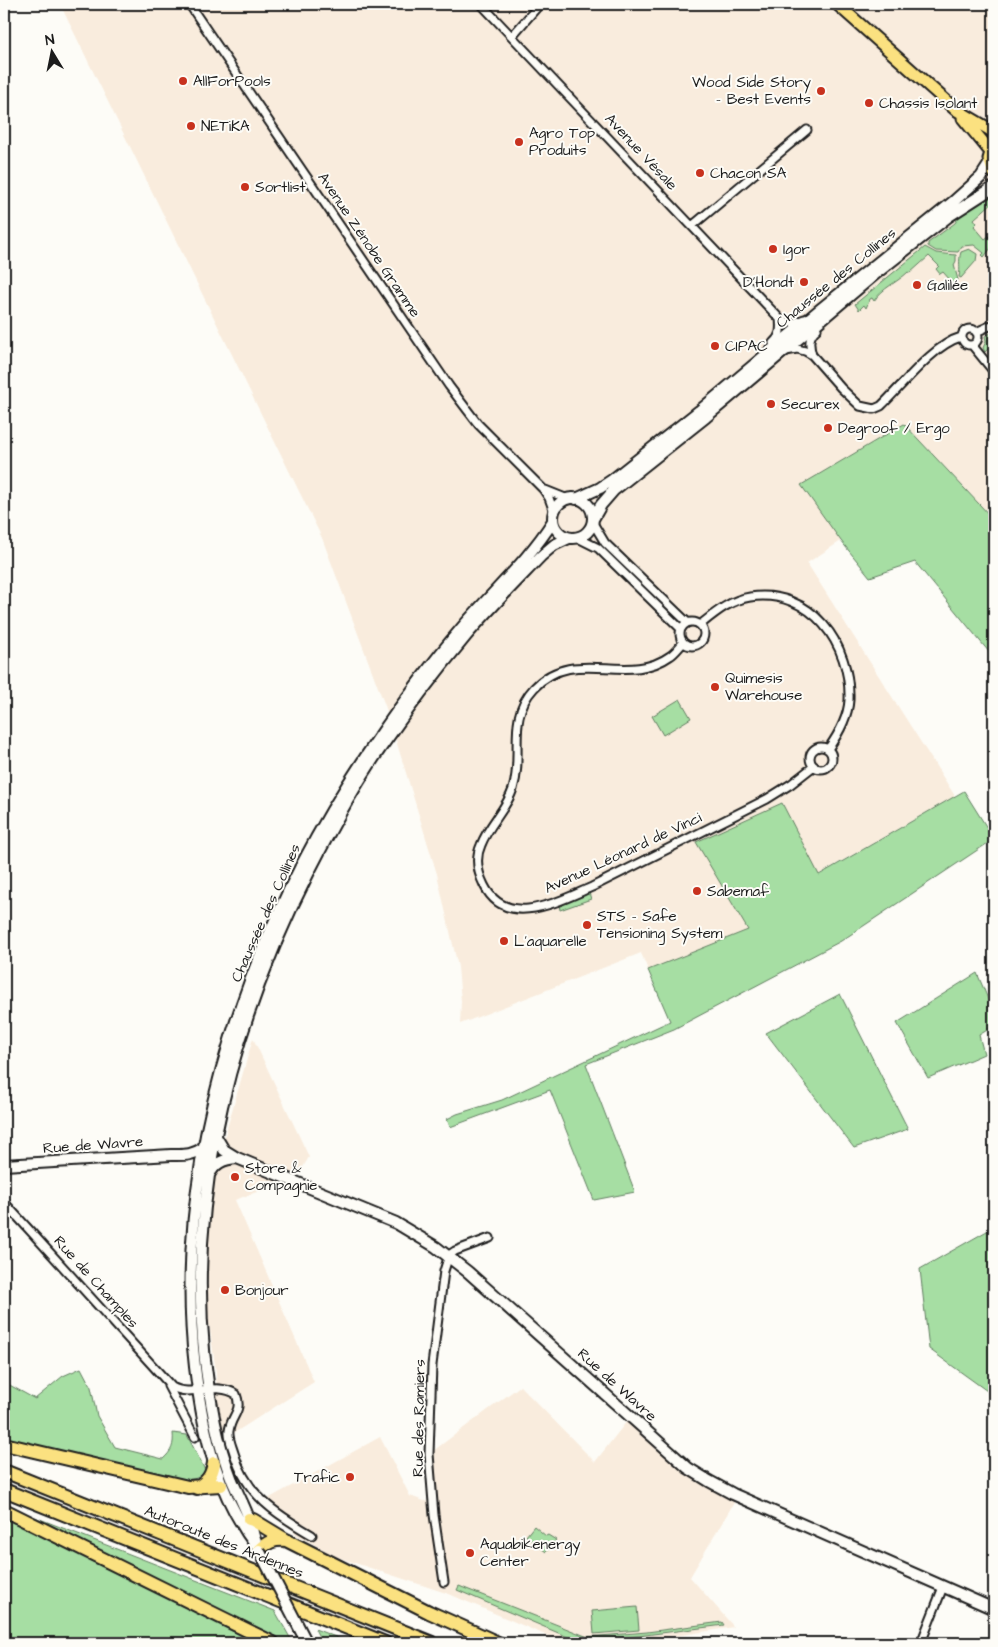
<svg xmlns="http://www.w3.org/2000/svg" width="998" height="1647" font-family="'Architects Daughter',sans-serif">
  <rect width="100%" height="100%" fill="#fdfcf7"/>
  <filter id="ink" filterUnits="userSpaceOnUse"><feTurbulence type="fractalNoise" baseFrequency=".02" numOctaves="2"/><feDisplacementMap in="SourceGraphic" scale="10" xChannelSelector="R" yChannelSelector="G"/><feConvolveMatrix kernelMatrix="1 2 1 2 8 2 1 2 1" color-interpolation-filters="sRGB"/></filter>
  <g filter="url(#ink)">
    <!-- built -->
    <path fill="#f9ecdd" d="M60,4H994V520L904,424L801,485L841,541L807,563L955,796L818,875L782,803L697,842L748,930L648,970L641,953L460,1024L461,1001L458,967L437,874L387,711L322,538Z
      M253,1038L309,1157L297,1177L235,1200L314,1382L234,1433L224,1437L217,1408L216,1372L208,1316L206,1289V1249L215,1170Z
      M520,1386L595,1462L627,1421L695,1479L735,1501L690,1577L734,1627L630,1643H564L449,1594L337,1557L297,1535L266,1500L380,1437L410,1496L424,1501L435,1502L433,1451Z"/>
    <!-- green -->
    <path fill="#a6dea3" stroke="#617d60" d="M994,195V203L993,202L974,219L977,223L974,226L985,239L989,236L992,244L991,248L984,257L982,255L984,253L974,245L962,246L958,252L936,251L928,246V243L955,223L960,215Z
      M925,247L936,253L956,255V261L954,265L958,280L954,286L949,287L947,285L951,281L943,272L940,274L936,269L939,266L929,256L910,273L908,272C898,282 882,288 874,301L872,298L870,299L866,308L864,305L859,310L855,304Z
      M969,249L977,254L976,261L961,278L959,277C961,268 958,261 961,252Z
      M991,333V337L994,338V340L991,339L990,346L994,348L993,350L989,348L985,352L983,348L986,341L985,336Z
      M904,424L994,520V658L915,562L870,577L841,541L801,485Z
      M680,699L691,718L663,735L652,716Z
      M964,791L994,839L841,941L674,1029L586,1064L635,1192L594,1200L550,1090L450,1127L447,1119L457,1114L502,1100L670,1021L648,970L748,930L696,842L782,803L819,875Z
      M589,893L591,899L560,910L559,905Z
      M977,973L994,1013V1026L979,1035L984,1054L928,1078L897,1023Z
      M840,994L908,1129L854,1148L766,1033Z
      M994,1227V1396L929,1349L920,1269Z
      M81,1368L91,1387L97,1416L115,1447L163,1459C172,1451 174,1445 173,1433L187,1435L205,1470C200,1479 194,1479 185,1480L4,1439V1382L35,1399L63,1376Z
      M4,1505L275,1611L293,1643H4Z
      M534,1526L546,1536L548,1535L556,1540L546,1552L526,1536Z
      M459,1586L588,1637L647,1632L722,1622L724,1625L582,1643L457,1590Z
      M637,1607L639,1630L594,1634L592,1611Z
      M315,1629L351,1643H322Z"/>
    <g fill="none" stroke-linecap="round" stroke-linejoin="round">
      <defs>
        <path id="street" d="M189,4L449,386L478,424L543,489L549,498L554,512
          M481,4L780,319C789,325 794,323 804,319
          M512,36L540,4
          M692,226L807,130
          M962 337a8 8 0 1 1 16 0a8 8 0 1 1-16 0Z
          M976,332L994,324
          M773,343C781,336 781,329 780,319
          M972,345L994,372
          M786,351L797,349L805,351L812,355L841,388L860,406L874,409L881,406C903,385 933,345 961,337
          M812,355C809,345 808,336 817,329
          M543,489L568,499
          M593,523L605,543L687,622
          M578,538L598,548L681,629
          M680 634a12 12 0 1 1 24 0a12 12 0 1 1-24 0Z
          M700,625C715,613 730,600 750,597C811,588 851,644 849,700C848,718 838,735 828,749
          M683,643C679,647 675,653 670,656C627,687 574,645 534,688C506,718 524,754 513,789C506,810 489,824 481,845C475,858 478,873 484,885C506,930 559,901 592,887L767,799L791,784L814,766
          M810 758a11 11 0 1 1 22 0a11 11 0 1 1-22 0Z
          M4,1202L172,1387C192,1398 216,1381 236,1394C243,1412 231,1415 229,1431C228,1438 232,1446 234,1453C246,1495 276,1514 312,1535
          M168,1386L195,1437
          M444,1582L434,1515L429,1454L432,1365L444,1271L449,1255L455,1251L490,1238
          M921,1643L943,1587"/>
        <path id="secondary" d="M553 518a20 20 0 1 1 40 0a20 20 0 1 1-40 0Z
          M576,499L600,488L612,480L699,411L818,311L953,202L981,177L990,163
          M593,519L601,505L614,490L706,417L879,271L949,216L994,187
          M215,1135L224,1150L237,1158L396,1223L436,1247L468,1272L688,1468L709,1481L733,1494L994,1609
          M4,1165L171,1155C184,1155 192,1156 203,1148
          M209,1175C215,1163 223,1159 237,1158
          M256,1542C253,1535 252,1527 250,1521C245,1507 238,1494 232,1480C225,1462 219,1442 215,1423C175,1232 224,1038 311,868C332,827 354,786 380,749C407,710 436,672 466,636C490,608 516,582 541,556L554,545L569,538
          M259,1550C217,1495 203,1435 195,1367C170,1150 254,917 377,740C403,702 430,665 460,630C491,593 528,561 553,521"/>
        <path id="primary" d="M837,4L955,109L994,132
          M963,118L990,151
          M993,146L989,159L994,173"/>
        <path id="highway" d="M4,1444L188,1487L221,1485
          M4,1471L432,1643
          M197,1488C208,1481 212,1475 214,1463
          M4,1490L385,1643
          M4,1510L273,1643
          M249,1519L253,1520L286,1540L429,1612L498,1643
          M259,1550C267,1542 274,1539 286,1540"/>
      </defs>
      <!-- street casing -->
      <use href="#street" stroke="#1c1c1c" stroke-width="11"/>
      <!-- secondary casing -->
      <use href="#secondary" stroke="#1c1c1c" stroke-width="14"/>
      <!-- primary casing -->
      <use href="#primary" stroke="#1c1c1c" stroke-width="15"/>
      <!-- highway casing -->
      <use href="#highway" stroke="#1c1c1c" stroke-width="16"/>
      <!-- street -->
      <use href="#street" stroke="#fdfcf7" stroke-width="7"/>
      <!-- secondary -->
      <use href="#secondary" stroke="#fdfcf7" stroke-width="10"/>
      <!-- primary -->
      <use href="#primary" stroke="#fbe180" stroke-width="11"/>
      <!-- highway -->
      <use href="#highway" stroke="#fbe180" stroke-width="12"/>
      <defs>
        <path id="secondary-bridge" d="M259,1550L307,1643"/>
      </defs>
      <!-- secondary-bridge casing -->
      <use href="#secondary-bridge" stroke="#1c1c1c" stroke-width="14" stroke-linecap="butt"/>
      <!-- secondary-bridge -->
      <use href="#secondary-bridge" stroke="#fdfcf7" stroke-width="10"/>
    </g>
  </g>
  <!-- markers -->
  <g fill="#c8321e" stroke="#fdfcf7" stroke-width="2">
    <circle cx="183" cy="81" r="5"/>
    <circle cx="821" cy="91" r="5"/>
    <circle cx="869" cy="103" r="5"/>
    <circle cx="191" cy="126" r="5"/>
    <circle cx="519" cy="142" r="5"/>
    <circle cx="700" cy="173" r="5"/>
    <circle cx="245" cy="187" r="5"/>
    <circle cx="773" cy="249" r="5"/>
    <circle cx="804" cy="282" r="5"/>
    <circle cx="917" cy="285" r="5"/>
    <circle cx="715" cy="346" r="5"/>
    <circle cx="771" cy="404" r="5"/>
    <circle cx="828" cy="428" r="5"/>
    <circle cx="715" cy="687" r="5"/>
    <circle cx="697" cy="891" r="5"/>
    <circle cx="587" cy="925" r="5"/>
    <circle cx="504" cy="941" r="5"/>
    <circle cx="235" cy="1177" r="5"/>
    <circle cx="225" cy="1290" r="5"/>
    <circle cx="350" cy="1477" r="5"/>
    <circle cx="470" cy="1553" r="5"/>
  </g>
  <g text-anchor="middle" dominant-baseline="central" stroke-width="4" stroke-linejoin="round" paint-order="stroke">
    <!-- poi labels -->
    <g font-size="15" fill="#1c1c1c" stroke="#fdfcf7" text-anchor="start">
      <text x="193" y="81">AllForPools</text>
      <text x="811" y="82" text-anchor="end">Wood Side Story<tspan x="811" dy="17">- Best Events</tspan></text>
      <text x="879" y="103">Chassis Isolant</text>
      <text x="201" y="126">NETiKA</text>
      <text x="529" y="133">Agro Top<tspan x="529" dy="17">Produits</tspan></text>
      <text x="710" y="173">Chacon SA</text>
      <text x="255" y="187">Sortlist</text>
      <text x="783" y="249">Igor</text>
      <text x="794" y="282" text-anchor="end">D'Hondt</text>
      <text x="927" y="285">Galilée</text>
      <text x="725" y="346">CIPAC</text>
      <text x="781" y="404">Securex</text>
      <text x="838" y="428">Degroof / Ergo</text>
      <text x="725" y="678">Quimesis<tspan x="725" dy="17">Warehouse</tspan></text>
      <text x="707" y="891">Sabemaf</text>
      <text x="597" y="916">STS - Safe<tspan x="597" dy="17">Tensioning System</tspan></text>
      <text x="514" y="941">L'aquarelle</text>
      <text x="245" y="1168">Store &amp;<tspan x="245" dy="17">Compagnie</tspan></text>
      <text x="235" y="1290">Bonjour</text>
      <text x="340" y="1477" text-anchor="end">Trafic</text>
      <text x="480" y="1544">Aquabikenergy<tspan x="480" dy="17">Center</tspan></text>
    </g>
    <!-- street labels -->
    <g font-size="15" fill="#1c1c1c" stroke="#fdfcf7">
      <text transform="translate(641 152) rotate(47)">Avenue Vésale</text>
      <text transform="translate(369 245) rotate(56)">Avenue Zénobe Gramme</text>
      <text transform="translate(836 278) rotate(-39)">Chaussée des Collines</text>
      <text transform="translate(623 853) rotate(-25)">Avenue Léonard de Vinci</text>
      <text transform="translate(266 913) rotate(-66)">Chaussée des Collines</text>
      <text transform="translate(93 1145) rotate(-4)">Rue de Wavre</text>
      <text transform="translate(96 1282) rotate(48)">Rue de Champles</text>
      <text transform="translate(617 1385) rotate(42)">Rue de Wavre</text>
      <text transform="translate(419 1418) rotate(-89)">Rue des Ramiers</text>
      <text transform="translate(224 1542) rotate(22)">Autoroute des Ardennes</text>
    </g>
  </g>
  <!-- margin -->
  <rect width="998" height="1647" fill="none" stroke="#fdfcf7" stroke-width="20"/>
  <rect x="10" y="10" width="978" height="1627" fill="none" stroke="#1c1c1c" stroke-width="2" filter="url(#ink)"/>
  <!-- north arrow -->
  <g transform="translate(52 52) rotate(350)" stroke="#fdfcf7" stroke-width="4" paint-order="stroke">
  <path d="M0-4L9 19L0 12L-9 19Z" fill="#1c1c1c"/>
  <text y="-8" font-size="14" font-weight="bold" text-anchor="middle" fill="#1c1c1c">N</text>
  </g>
</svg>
